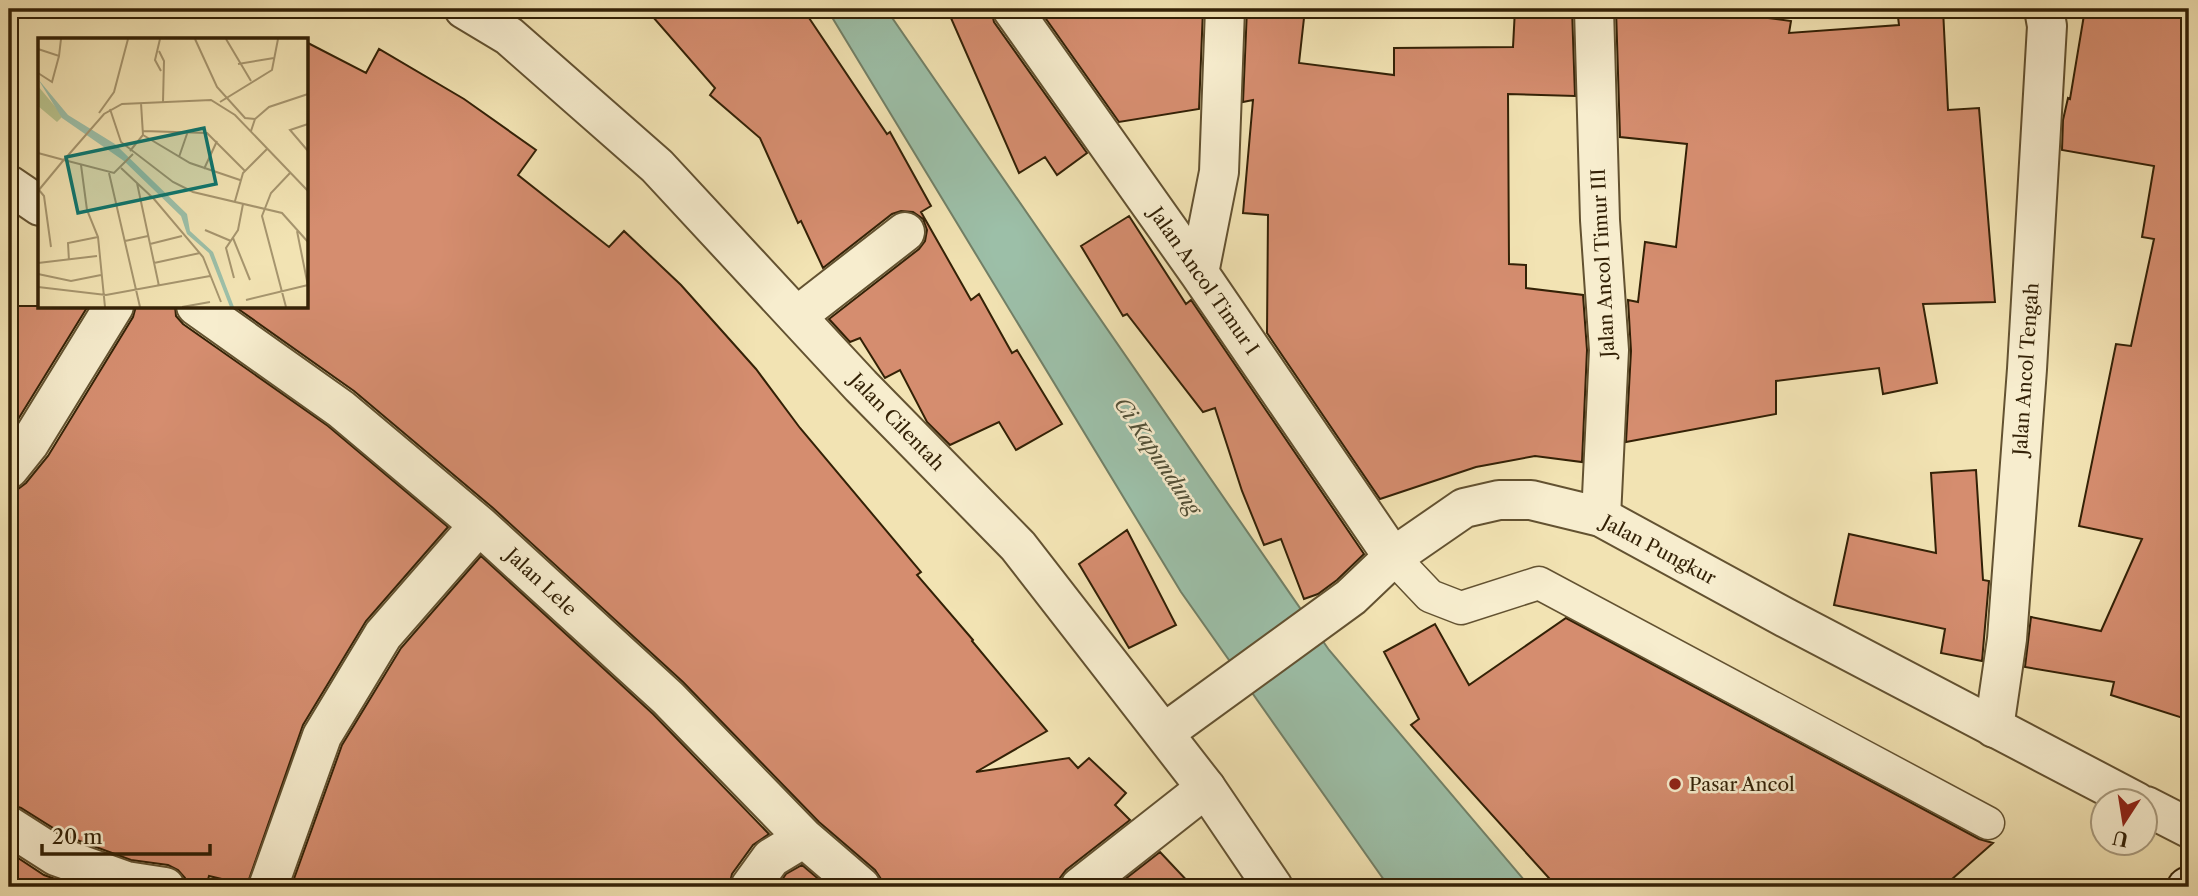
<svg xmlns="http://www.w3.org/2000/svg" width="2198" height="896" font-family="'Libre Caslon Text',serif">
  <rect width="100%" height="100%" fill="#f2e3b3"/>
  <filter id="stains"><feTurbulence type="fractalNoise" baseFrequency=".00286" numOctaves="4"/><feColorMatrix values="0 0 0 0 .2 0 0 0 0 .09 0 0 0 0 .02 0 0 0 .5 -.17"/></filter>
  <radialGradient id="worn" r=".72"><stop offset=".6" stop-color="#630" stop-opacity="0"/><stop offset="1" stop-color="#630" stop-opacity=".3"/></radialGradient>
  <!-- water -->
  <path fill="#9cbfa8" stroke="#728067" stroke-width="2" d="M827,9H886L1329,650L1530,887H1389L1181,592Z"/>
  <!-- building -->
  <path fill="#d58d6f" stroke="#332106" stroke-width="2" d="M646,9H803L887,134L890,132L931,206L921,212L971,300L979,294L1012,353L1017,350L1062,424L1016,450L999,422L950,445L927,422L900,370L885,378L860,338L850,342L829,319L919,249L925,241L927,230L923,219L913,212L901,211L892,214L823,268L801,221L798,223L760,138L710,95L715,88Z
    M947,9H991L994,22L1087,153L1057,175L1045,157L1019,173Z
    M1039,9H1203L1199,109L1119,122Z
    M1247,9H1305L1299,63L1394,75V48L1513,47L1515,9H1572L1575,96L1508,94L1509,264L1526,265V288L1583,295L1587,350L1582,462L1535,456L1476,467L1380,499L1267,333L1268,215L1243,213L1253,100L1243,102Z
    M1616,9H1691L1745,13V15L1791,21L1789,33L1899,25L1897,9H1943L1948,110L1979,108L1995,302L1923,304L1937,383L1883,394L1879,368L1776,381V414L1626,442L1631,351L1628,300L1638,302L1645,242L1676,247L1687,144L1620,137Z
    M2085,9H2189V720L2111,695L2114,682L2025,667L2031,617L2101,631L2142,539L2079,526L2116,344L2131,346L2154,239L2142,237L2154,166L2062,150L2063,120L2068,98L2070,99Z
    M306,42L366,73L379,49L464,99L536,150L518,175L609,247L624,231L681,285L756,369L800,428L921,572L917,575L973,640L972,641L1047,731L976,772L1069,758L1078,768L1089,758L1126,793L1115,805L1130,820L1066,870L1060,878L1059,887H882L881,879L875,870L819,822L683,682L493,508L354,391L234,306H306Z
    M1129,216L1186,304L1191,300L1364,554L1337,580L1318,594L1304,599L1281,539L1264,545L1242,491L1215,408L1203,412L1127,314L1123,316L1081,246Z
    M9,306H88L9,434Z
    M136,306H175L176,316L183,324L328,426L448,527L366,621L303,725L247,885L209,876L206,887H186L185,878L178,870L168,865L131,860L66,836L21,808L9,804V490L18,489L26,483L48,456L133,317Z
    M1976,470L1983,580L1989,581L1982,661L1941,653L1945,629L1834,605L1849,534L1936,553L1931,473Z
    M1127,530L1176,625L1129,648L1079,564Z
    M481,556L653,714L769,834L753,845L732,874L729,887H291L342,745L401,648Z
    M1566,618L1979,839L1993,843L1943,887H1557L1411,725L1419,719L1384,652L1435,624L1469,685Z
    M9,852L44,875L78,887H9Z
    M1160,852L1193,887H1115Z
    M802,865L828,887H777L786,874Z"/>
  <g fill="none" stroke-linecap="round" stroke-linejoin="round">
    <defs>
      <path id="service" d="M1393,557L1430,596L1461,608L1539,583L1988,823"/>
      <path id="minor" d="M1012,9L1199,273L1393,557
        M1594,9L1600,220L1609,350L1601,517
        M9,185L40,206
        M1199,273L1219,172L1225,9
        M196,306L341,409L479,525L668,698L804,838L861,887
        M797,316L905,232
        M9,469L29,444L114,306
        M1994,728L2007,639L2027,369L2047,26L2044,9
        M9,826L56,856L126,881L165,887
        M268,887L322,736L383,635L479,525
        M750,887L771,858L804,838
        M1080,887L1206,788"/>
      <path id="tertiary" d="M464,9L509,36L657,166L861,386L1018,546L1206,788L1273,887
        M1164,733L1351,597L1393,557L1464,508L1499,500H1531L1601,517L1786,618L2137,802
        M2146,806L2189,828"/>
      <path id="secondary" d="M2187,887L2189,886"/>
    </defs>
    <!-- service casing -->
    <use href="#service" stroke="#635231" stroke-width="35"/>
    <!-- minor casing -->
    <use href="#minor" stroke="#635231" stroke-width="42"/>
    <!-- tertiary casing -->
    <use href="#tertiary" stroke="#635231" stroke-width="42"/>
    <!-- secondary casing -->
    <use href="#secondary" stroke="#332106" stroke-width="42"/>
    <!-- service -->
    <use href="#service" stroke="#f7edce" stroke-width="32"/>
    <!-- minor -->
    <use href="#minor" stroke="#f7edce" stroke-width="38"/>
    <!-- tertiary -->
    <use href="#tertiary" stroke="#f7edce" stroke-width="38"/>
    <!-- secondary -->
    <use href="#secondary" stroke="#f7edce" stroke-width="38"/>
  </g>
  <!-- markers -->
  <circle fill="#8f2418" stroke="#f7edce" stroke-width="2.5" cx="1675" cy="784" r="7"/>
  <g text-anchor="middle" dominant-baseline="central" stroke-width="5" stroke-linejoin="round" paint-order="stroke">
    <!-- street labels -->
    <g font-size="19" fill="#332106" stroke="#f7edce">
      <text transform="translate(1603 263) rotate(-93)">Jalan Ancol Timur III</text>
      <text transform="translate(1204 281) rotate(55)">Jalan Ancol Timur I</text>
      <text transform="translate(2026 369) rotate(-86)">Jalan Ancol Tengah</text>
      <text transform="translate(897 422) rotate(46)">Jalan Cilentah</text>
      <text transform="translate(1659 550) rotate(28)">Jalan Pungkur</text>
      <text transform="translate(541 582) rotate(43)">Jalan Lele</text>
    </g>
    <!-- poi labels -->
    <g font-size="19" fill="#332106" stroke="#f7edce" text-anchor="start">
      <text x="1689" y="784">Pasar Ancol</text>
    </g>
    <!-- water labels -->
    <g font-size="21" font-style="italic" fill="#525037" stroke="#f7edce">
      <text transform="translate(1158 456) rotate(56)">Ci Kapundung</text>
    </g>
  </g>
  <!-- overview -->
  <g transform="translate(38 38)">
    <rect width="270" height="270" fill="#f2e3b3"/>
    <path d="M0,48L25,78L19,84L0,68Z" fill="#b9c48e"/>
    <path d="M0,41L30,77L77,106L149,176L152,193L175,214L196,269H192L171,215L149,196L143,178L86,123L24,80Z" fill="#9cbfa8"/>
    <path fill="none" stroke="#a6956e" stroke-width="2" d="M122,1L117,22L123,33M157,1L179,49L207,80L217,81M188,1L213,43M0,11L21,18L23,1M121,13L126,23L125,64M200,26L236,20M0,35L14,44L21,18M182,64L234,32L240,1M72,71L83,104L135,144L155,154L244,175L270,204M61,75L76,54L90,1M270,86L252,92L270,113M105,93L169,95L207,133M213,93L217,81L231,69L270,56M105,97L152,125L202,142M92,113L105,97L103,65M0,115L26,122M141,119L150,93M26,122L76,135L95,116M26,122L66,76L84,66L173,62L197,77L270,153M43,127L49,172L60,199L67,269M83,130L116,161L165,219L183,264M166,131L179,103M71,135L102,269M99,145L121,248M1,152L6,158L13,209M0,153L29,118M197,163L205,135L230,110M167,192L193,203M259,193L270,248M195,200L212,242M87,203L110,198M112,206L144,198M31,223L30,205L60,199M0,225L59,218M116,225L162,215M0,236L33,243L63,237M196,240L188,210L200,192L205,166M0,249L68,257L172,238M208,262L270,247M144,269L172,264M248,269L224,178L233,155L252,135"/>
    <path fill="#0f766e" fill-opacity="0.15" stroke="#0f766e" stroke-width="3.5" d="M166,90L178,146L40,175L28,119Z"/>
    <rect width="270" height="270" fill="none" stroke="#332106" stroke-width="3.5"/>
  </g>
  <!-- margin -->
  <rect width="2198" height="896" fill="none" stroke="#f2e3b3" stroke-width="35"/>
  <rect x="10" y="10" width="2177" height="875" fill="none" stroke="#332106" stroke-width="3.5"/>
  <rect x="18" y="18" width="2163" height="861" fill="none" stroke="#332106" stroke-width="2"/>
  <!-- north arrow -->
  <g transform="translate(2124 822) rotate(192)"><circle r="33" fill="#f7edce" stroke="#a99b7e" stroke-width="2"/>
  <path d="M0-5L12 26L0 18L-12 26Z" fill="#8f2418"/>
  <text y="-10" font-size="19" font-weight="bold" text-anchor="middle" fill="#332106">U</text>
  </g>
  <!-- scale -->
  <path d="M42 844v10h168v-10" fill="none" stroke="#332106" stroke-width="3.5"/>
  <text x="52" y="844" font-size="21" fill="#332106" stroke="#f7edce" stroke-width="5" paint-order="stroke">20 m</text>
  <rect width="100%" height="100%" filter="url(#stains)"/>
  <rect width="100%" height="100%" fill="url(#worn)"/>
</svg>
